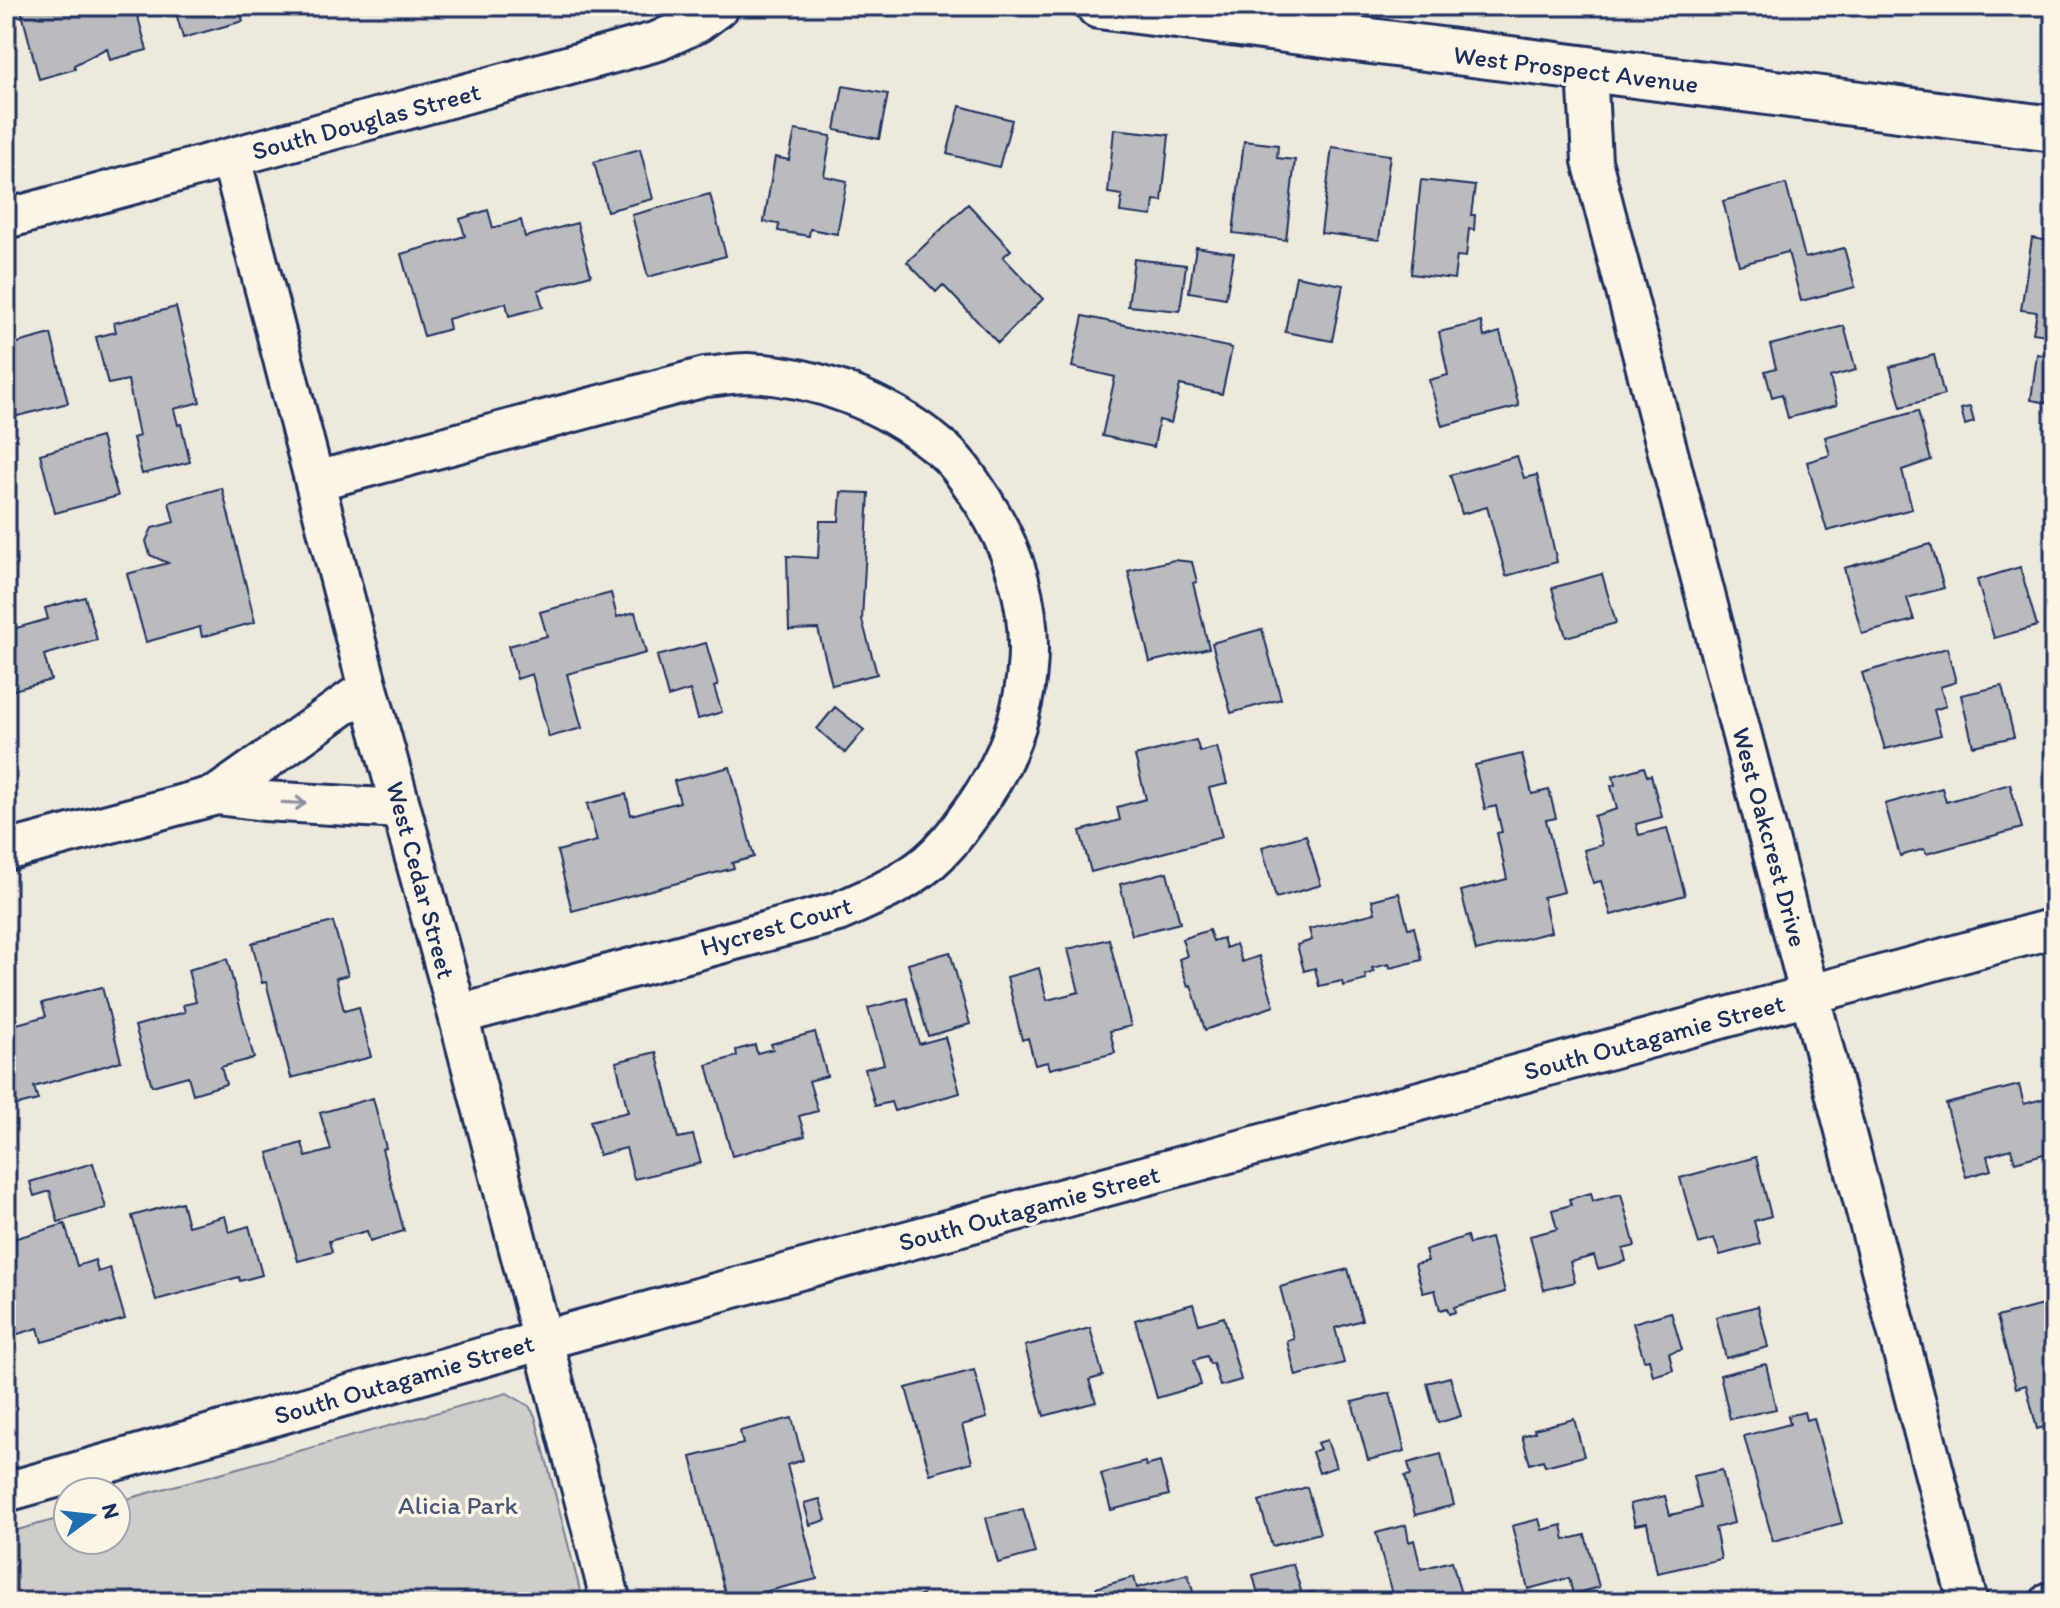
<svg xmlns="http://www.w3.org/2000/svg" width="2060" height="1608" font-family="Itim,sans-serif">
  <rect width="100%" height="100%" fill="#eee9dd"/>
  <filter id="ink" filterUnits="userSpaceOnUse"><feTurbulence type="fractalNoise" baseFrequency=".0125" numOctaves="2"/><feDisplacementMap in="SourceGraphic" scale="16" xChannelSelector="R" yChannelSelector="G"/><feConvolveMatrix kernelMatrix="1 2 1 2 8 2 1 2 1" color-interpolation-filters="sRGB"/></filter>
  <g filter="url(#ink)">
    <!-- green -->
    <path fill="#cfcdca" stroke="#757e94" stroke-width="2" d="M507,1393L529,1406L535,1416L583,1602H6V1533L68,1516V1540H116V1502Z"/>
    <!-- building -->
    <path fill="#babbbe" stroke="#1b2f5e" stroke-width="2" d="M20,6H135L147,50L110,60L107,48L74,65L75,69L39,79Z
      M174,6H238L243,21L183,38Z
      M6,49L15,84L6,87Z
      M843,86L888,94L879,139L835,130Z
      M960,106L1012,120L999,167L947,154Z
      M1114,129L1169,135L1162,201L1154,200L1152,216L1120,212L1122,195L1108,193Z
      M795,130L831,136L824,176L847,181L837,234L810,229L809,236L778,231L779,224L764,222L775,157L789,160Z
      M1244,141L1278,145L1277,158L1295,160L1286,240L1233,233Z
      M1332,147L1390,155L1379,240L1321,233Z
      M640,149L653,199L607,211L594,162Z
      M1421,180L1475,186L1471,215H1475L1474,230L1469,229L1466,257L1457,256L1454,279L1411,274Z
      M1786,184L1805,258L1844,248L1855,287L1801,301L1788,252L1739,265L1723,201Z
      M710,194L726,256L648,277L632,215Z
      M968,204L1011,250L1003,257L1043,299L998,343L943,285L936,292L907,262Z
      M488,210L493,228L521,220L525,237L577,223L591,275L538,290L543,307L509,316L506,303L448,319L450,329L424,336L401,254L465,236L460,219Z
      M2032,238L2054,242V336L2033,333L2037,312L2021,310Z
      M1196,247L1234,253L1226,298L1189,292Z
      M1134,259L1186,265L1180,311L1128,306Z
      M1296,276L1343,285L1332,341L1285,332Z
      M176,307L200,402L174,409L178,425L181,424L190,462L142,474L133,438L139,436L128,380L108,384L96,337L116,332L114,323Z
      M1083,316L1232,348L1222,394L1180,385L1171,423L1159,420L1154,447L1102,436L1115,377L1072,367Z
      M1481,322L1484,337L1500,332L1519,406L1442,426L1429,380L1448,375L1439,332Z
      M1844,326L1856,370L1830,377L1837,405L1788,418L1782,394L1772,397L1765,371L1776,368L1770,345Z
      M51,334L68,403L6,419V346Z
      M2037,354L2054,357V404L2031,400Z
      M1934,355L1944,395L1901,407L1890,367Z
      M1970,407L1974,422L1965,425L1961,409Z
      M1918,411L1931,460L1902,470L1912,509L1827,531L1807,462L1830,455L1825,437Z
      M101,437L118,496L55,513L40,454Z
      M1517,456L1524,478L1537,475L1557,562L1506,576L1487,507L1462,514L1450,475Z
      M222,488L255,622L202,637L200,627L146,642L127,574L168,563L150,555L146,541L152,528L174,522L169,502Z
      M841,492L869,493L862,620L877,674L832,685L818,629L789,630L787,556L818,558L820,521H839Z
      M1931,544L1944,588L1907,598L1914,620L1862,634L1844,568Z
      M1174,560L1192,562L1197,582L1193,583L1209,648L1150,662L1128,571Z
      M2020,567L2037,626L1994,638L1977,580Z
      M1602,574L1616,623L1566,637L1552,588Z
      M611,593L617,617L635,612L646,653L567,674L582,728L549,737L532,674L517,679L508,646L547,636L540,612Z
      M85,597L97,640L44,655L51,680L6,692V631L48,619L45,608Z
      M1262,629L1281,699L1231,713L1212,643Z
      M706,643L718,685L714,687L722,712L698,719L690,690L668,697L657,656Z
      M1947,648L1956,682L1940,687L1946,706L1934,710L1941,735L1885,749L1862,673Z
      M2002,686L2014,737L1973,746L1961,695Z
      M835,707L864,730L845,753L817,729Z
      M1196,740L1200,752L1217,747L1227,784L1209,788L1222,837L1091,872L1080,831L1120,820L1117,807L1146,799L1135,756Z
      M1522,754L1532,794L1549,790L1556,818L1546,820L1564,892L1543,897L1551,932L1476,951L1461,891L1507,879L1497,833L1502,832L1496,806L1485,809L1475,765Z
      M730,767L754,857L732,863L734,868L572,911L557,851L597,841L587,804L626,794L631,815L680,802L674,781Z
      M1644,767L1647,776L1651,775L1662,817L1636,824L1639,835L1667,828L1685,895L1611,915L1601,881L1593,883L1584,850L1602,845L1594,816L1617,809L1611,786L1615,785L1613,776Z
      M2010,784L2022,828L1926,854L1924,849L1900,856L1885,804L1942,788L1946,802Z
      M1306,835L1321,885L1276,898L1262,847Z
      M1167,872L1180,923L1132,935L1120,884Z
      M1399,893L1408,928L1414,927L1422,960L1390,968L1389,964L1372,968L1374,972L1365,975L1366,980L1343,986L1342,981L1319,986L1315,968L1304,971L1297,945L1312,940L1309,929L1375,913L1372,900Z
      M333,922L348,975L336,978L344,1011L359,1007L371,1057L291,1078L266,982L262,983L252,943Z
      M1209,930L1213,941L1223,938L1226,948L1236,944L1242,962L1259,956L1274,1006L1205,1030L1191,985L1188,986L1179,959L1187,956L1182,939Z
      M1109,939L1131,1026L1110,1031L1115,1053L1050,1069L1048,1062L1035,1065L1028,1038L1022,1040L1007,977L1039,968L1047,1000L1079,992L1068,949Z
      M950,952L970,1024L928,1036L908,964Z
      M227,959L254,1058L221,1067L226,1084L193,1094L188,1076L152,1086L135,1026L185,1012L183,1005L196,1002L188,970Z
      M102,987L121,1061L34,1087L38,1100L6,1108V1027L46,1016L42,1003Z
      M907,998L919,1044L945,1037L960,1093L894,1111L891,1102L875,1106L865,1069L884,1064L868,1008Z
      M815,1032L827,1076L809,1081L818,1111L799,1116L805,1136L732,1156L707,1065L737,1056L736,1050L755,1045L757,1053L773,1049L771,1044Z
      M656,1052L678,1138L693,1135L701,1163L634,1179L626,1148L599,1155L590,1121L628,1112L616,1062Z
      M2019,1085L2024,1104L2054,1096V1175L2047,1153L2015,1162L2011,1149L1987,1156L1991,1170L1966,1177L1946,1104Z
      M373,1098L386,1148L382,1149L404,1231L370,1241L367,1231L329,1241L332,1252L298,1261L268,1153L302,1143L306,1157L331,1150L320,1113Z
      M1756,1157L1771,1216L1754,1221L1760,1244L1720,1255L1714,1239L1699,1244L1680,1178Z
      M93,1163L106,1208L58,1222L50,1191L34,1196L30,1182Z
      M1591,1193L1593,1201L1621,1194L1635,1246L1623,1249L1626,1261L1598,1269L1594,1256L1570,1262L1575,1282L1544,1290L1530,1236L1557,1229L1552,1210L1571,1205L1569,1199Z
      M182,1202L188,1226L225,1216L229,1232L249,1226L262,1275L240,1281L239,1277L156,1300L132,1216Z
      M65,1224L77,1266L95,1260L98,1272L110,1268L125,1319L42,1342L38,1328L11,1336L6,1317V1241Z
      M1467,1236L1469,1244L1491,1238L1505,1292L1454,1307L1455,1312L1449,1314L1447,1308L1440,1310L1435,1290L1423,1293L1415,1264L1428,1261L1425,1250Z
      M1348,1269L1362,1320L1335,1328L1344,1363L1296,1376L1287,1341L1294,1339L1280,1287Z
      M2054,1302V1424L2037,1429L2026,1385L2016,1388L1997,1317Z
      M1193,1304L1199,1324L1224,1317L1241,1380L1220,1386L1213,1363L1210,1364L1207,1356L1194,1360L1201,1385L1157,1398L1135,1320Z
      M1758,1306L1768,1347L1726,1358L1716,1317Z
      M1671,1312L1682,1350L1669,1353L1673,1370L1653,1376L1649,1359L1644,1360L1633,1323Z
      M1090,1328L1103,1376L1089,1380L1096,1402L1044,1416L1025,1346Z
      M1766,1364L1776,1409L1730,1419L1720,1375Z
      M974,1370L987,1418L962,1425L972,1462L930,1474L906,1388Z
      M1450,1377L1461,1416L1438,1423L1427,1383Z
      M1390,1393L1405,1451L1368,1460L1352,1402Z
      M1804,1412L1806,1420L1814,1418L1842,1523L1773,1541L1744,1436L1790,1424L1788,1416Z
      M792,1418L803,1460L787,1465L817,1579L727,1601L691,1457L743,1444L740,1431Z
      M1574,1419L1584,1456L1545,1466L1543,1460L1530,1464L1522,1436L1535,1432L1534,1429Z
      M1327,1440L1336,1467L1319,1473L1312,1452L1320,1449L1317,1443Z
      M1441,1454L1454,1505L1415,1515L1405,1476L1411,1475L1408,1463Z
      M1145,1462L1146,1466L1160,1462L1169,1495L1111,1510L1101,1474Z
      M1722,1470L1734,1523L1715,1528L1721,1559L1657,1573L1647,1523L1635,1525L1630,1504L1665,1496L1670,1515L1701,1508L1693,1476Z
      M1307,1487L1320,1533L1272,1546L1259,1501Z
      M820,1499L826,1520L810,1525L804,1503Z
      M1023,1509L1035,1553L998,1563L986,1518Z
      M1539,1519L1542,1530L1562,1525L1565,1540L1585,1535L1599,1587L1573,1594L1569,1578L1528,1589L1512,1526Z
      M1406,1525L1409,1542L1414,1540L1421,1569L1452,1561L1463,1602H1394L1376,1533Z
      M1293,1564L1302,1594L1314,1592L1317,1602H1260L1253,1575Z
      M1188,1574L1196,1602H1100L1096,1588L1134,1577L1137,1588Z
      M922,1595L924,1602H894Z"/>
    <g fill="none" stroke-linecap="round" stroke-linejoin="round">
      <defs>
        <path id="minor" d="M1587,70L1592,161L1968,1602
          M231,158L368,688L458,1015L611,1602
          M6,219L658,41L697,23L720,6
          M316,481L705,377C719,376 734,373 747,373C815,375 885,402 937,445C956,459 970,481 983,501C1049,604 1041,720 968,817C957,833 943,850 928,863C902,885 869,898 838,912L458,1015
          M217,795L264,801L401,809
          M6,851L217,795L368,688
          M6,1492L543,1340L2054,928
          M2050,1602L2054,1601"/>
        <path id="secondary" d="M1099,6L2054,129"/>
      </defs>
      <!-- minor casing -->
      <use href="#minor" stroke="#1b2f5e" stroke-width="44"/>
      <!-- secondary casing -->
      <use href="#secondary" stroke="#1b2f5e" stroke-width="50"/>
      <!-- minor -->
      <use href="#minor" stroke="#fcf5e5" stroke-width="38"/>
      <!-- secondary -->
      <use href="#secondary" stroke="#fcf5e5" stroke-width="44"/>
    </g>
    <!-- one-way arrows -->
    <defs><path id="oneway-shaft" d="M-6 0H5M1.5-3L5.5 0L1.5 3" fill="none" stroke-width="1.6" stroke-linecap="round" stroke-linejoin="round" transform="scale(2)"/></defs>
    <use stroke="#8c92a2" href="#oneway-shaft" transform="translate(294 803) rotate(3)"/>
  </g>
  <g text-anchor="middle" dominant-baseline="central" stroke-width="7" stroke-linejoin="round" paint-order="stroke">
    <!-- street labels -->
    <g font-size="26" fill="#1b2f5e" stroke="#fcf5e5">
      <text transform="translate(1576 69) rotate(7)">West Prospect Avenue</text>
      <text transform="translate(366 121) rotate(-15)">South Douglas Street</text>
      <text transform="translate(1770 837) rotate(75)">West Oakcrest Drive</text>
      <text transform="translate(421 880) rotate(75)">West Cedar Street</text>
      <text transform="translate(776 926) rotate(-16)">Hycrest Court</text>
      <text transform="translate(1654 1037) rotate(-15)">South Outagamie Street</text>
      <text transform="translate(1029 1208) rotate(-15)">South Outagamie Street</text>
      <text transform="translate(404 1379) rotate(-16)">South Outagamie Street</text>
    </g>
    <!-- park labels -->
    <g font-size="26" fill="#485679" stroke="#fcf5e5">
      <text x="458" y="1505">Alicia Park</text>
    </g>
  </g>
  <!-- margin -->
  <rect width="2060" height="1608" fill="none" stroke="#fcf5e5" stroke-width="32"/>
  <rect x="16" y="16" width="2028" height="1576" fill="none" stroke="#1b2f5e" stroke-width="3" filter="url(#ink)"/>
  <!-- north arrow -->
  <g transform="translate(92 1516) rotate(75)"><circle r="38" fill="#fcf5e5" stroke="#a2a6af" stroke-width="2"/>
  <path d="M0-6L14 30L0 20L-14 30Z" fill="#1f6fb2"/>
  <text y="-12" font-size="22" font-weight="bold" text-anchor="middle" fill="#1b2f5e">N</text>
  </g>
</svg>
